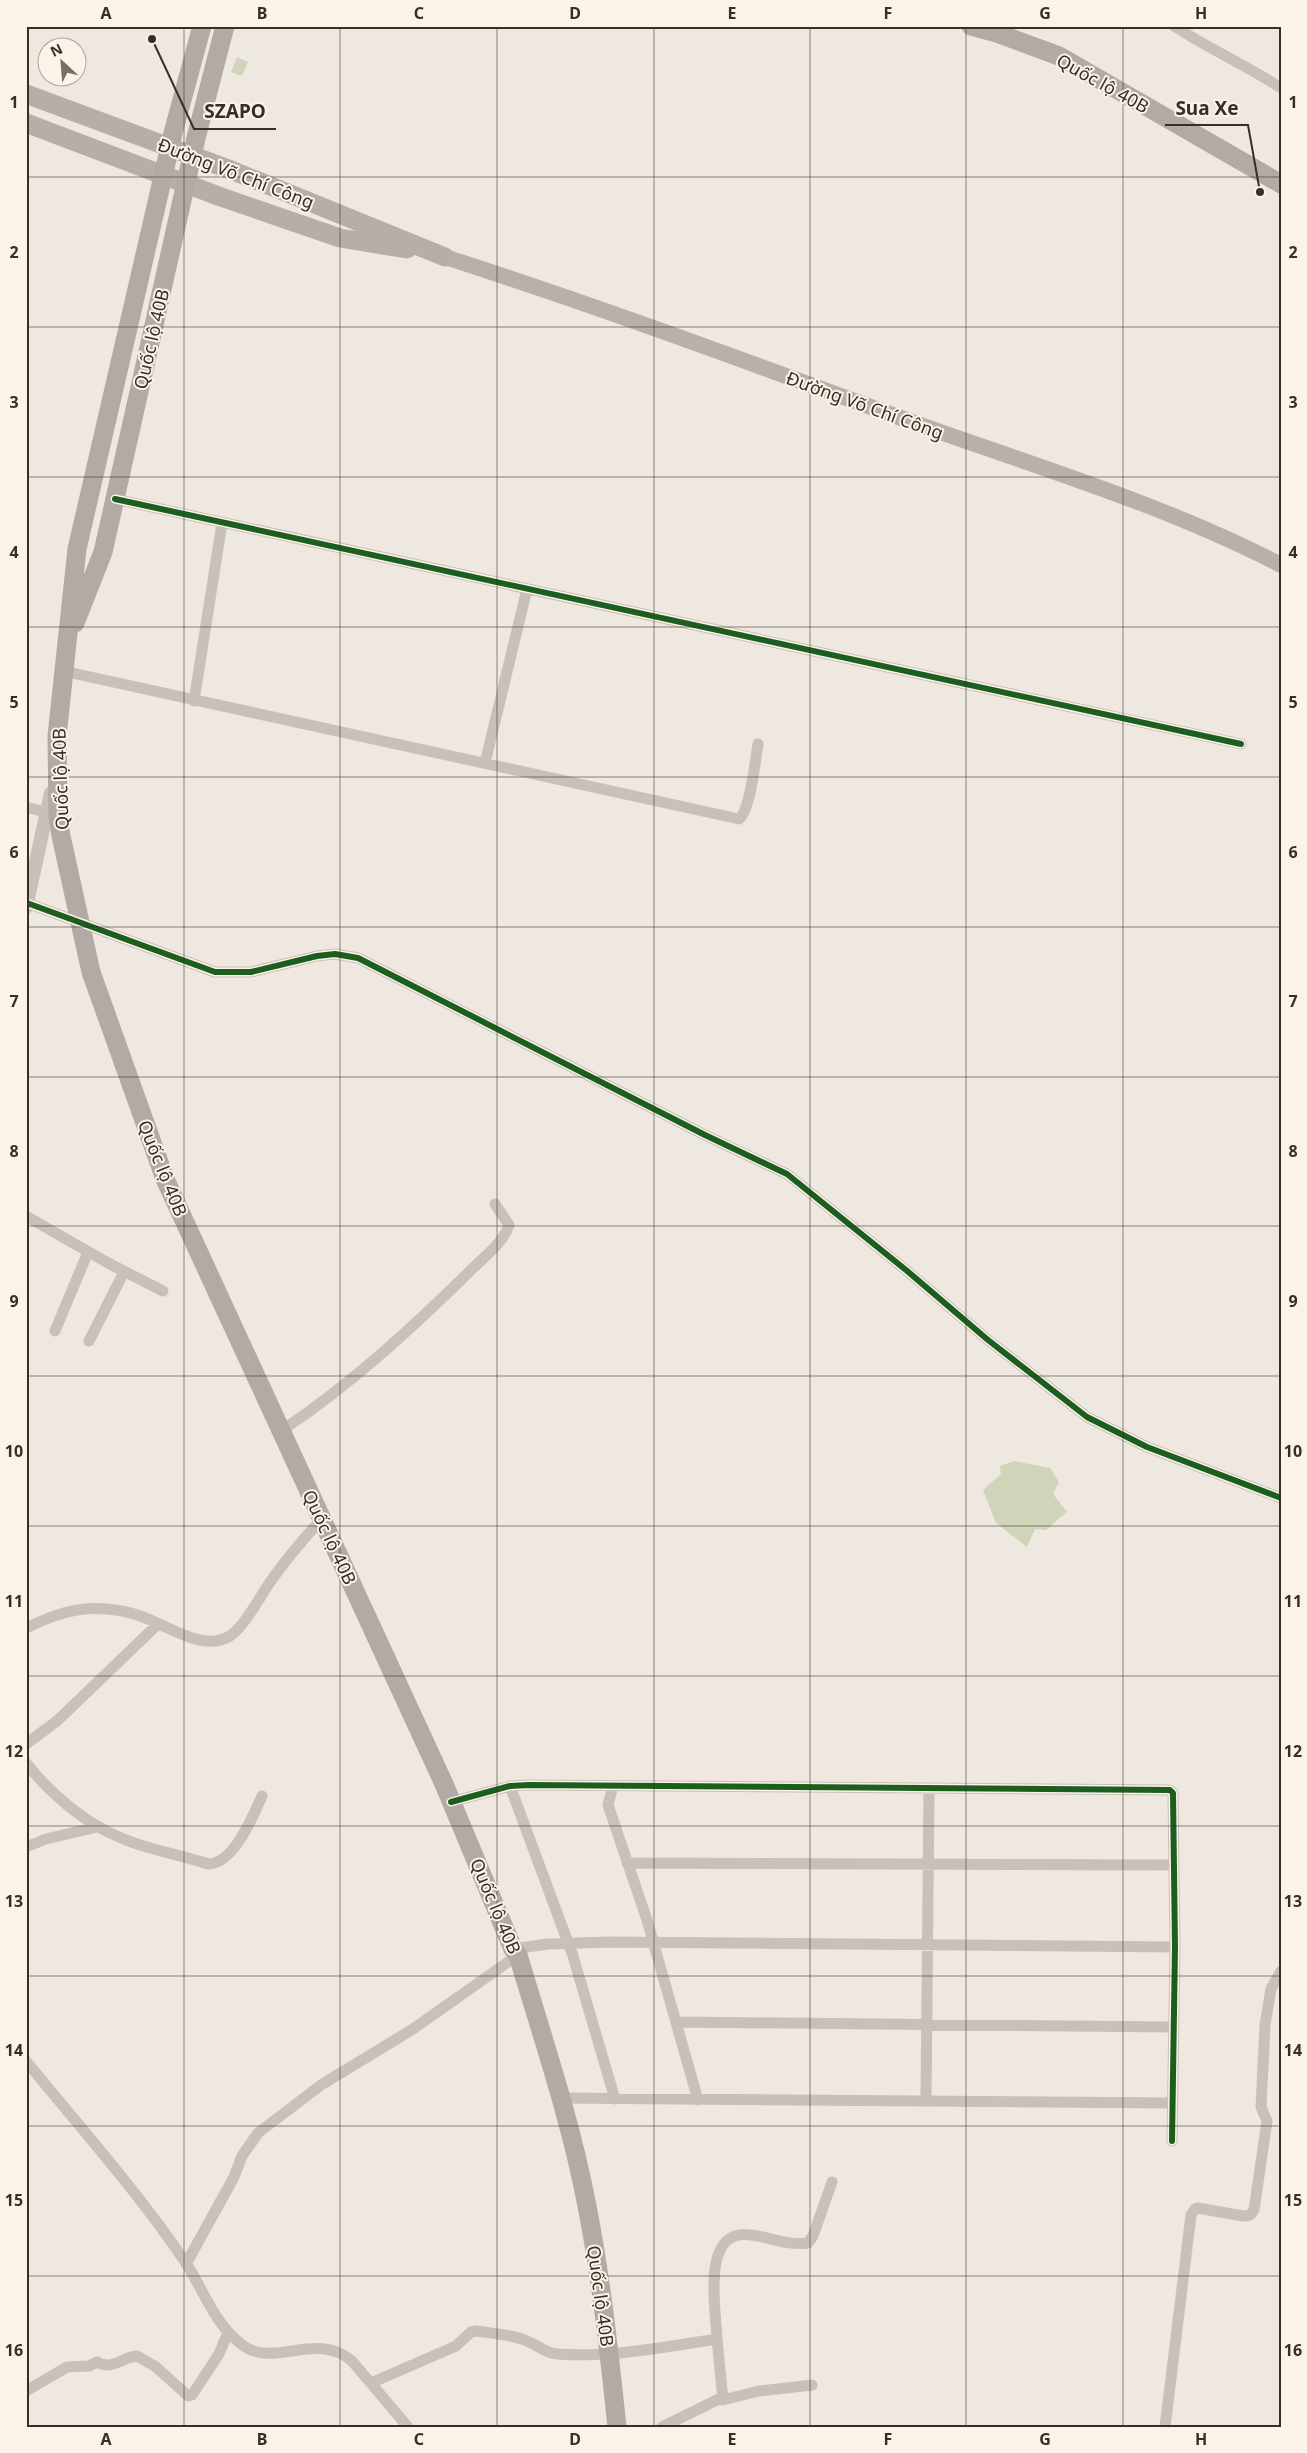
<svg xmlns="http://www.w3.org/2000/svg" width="1307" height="2453" font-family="'Noto Sans',sans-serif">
  <rect width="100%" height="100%" fill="#eee8e1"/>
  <!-- green -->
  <path fill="#d0d5b9" d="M237,57L248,62L242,76L231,72Z
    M1014,1461L1050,1468L1059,1482L1053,1494L1067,1512L1046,1530L1035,1529L1027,1547L996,1523L983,1490L1001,1474L1000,1466Z"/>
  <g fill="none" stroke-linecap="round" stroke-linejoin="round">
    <!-- minor -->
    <path stroke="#c8c0b9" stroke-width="11" d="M1174,26C1209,49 1246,65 1281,88
      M115,499L1241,744
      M63,671L739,819C751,809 755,761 758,744
      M194,701L222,523
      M485,763L527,589
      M26,807L48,813
      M27,903L215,972H251L317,956L335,954L358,958L705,1135L787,1174L906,1270L988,1340L1087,1417L1147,1447L1281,1498
      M26,1216L108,1263L163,1291
      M55,1331L88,1252
      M89,1341L124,1272
      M281,1431C350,1385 411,1329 470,1271C483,1258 504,1242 509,1225L495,1204
      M26,1628C53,1615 77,1606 107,1609C118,1610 130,1612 140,1616C166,1624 202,1653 230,1636C246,1625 261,1594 273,1578C288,1557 304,1538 322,1519
      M26,1744L57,1721L158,1624
      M26,1763C50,1793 83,1822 119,1837C147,1850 179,1854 208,1864C234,1864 253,1816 262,1796
      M510,1786L573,1956L615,2099
      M613,1786L608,1805L647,1920L698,2100
      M451,1802L510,1786L529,1785L1170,1790L1173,1793L1175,1947L1172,2141
      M26,1847L46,1839L97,1827
      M627,1863L1173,1865
      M513,1949L548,1944L609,1942L1175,1947
      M676,2022L1172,2027
      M26,2061C80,2127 138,2192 186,2263C204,2291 214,2323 241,2344C273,2370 316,2330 352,2361L408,2427
      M560,2098L1172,2103
      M926,2101L929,1788
      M186,2264L234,2177L242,2156L258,2133L321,2085L413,2029L518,1955
      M717,2339C716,2309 700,2227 751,2235C770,2237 787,2246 808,2243L813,2236L832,2182
      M371,2383L456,2346L471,2332L477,2331C493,2334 514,2334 529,2342C540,2346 544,2353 557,2354C610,2358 664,2347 717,2339L723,2400L759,2391L812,2385
      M26,2391L67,2367L89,2366L97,2362C112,2371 122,2357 137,2356L156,2367L188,2396L192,2395L219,2354L228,2332
      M662,2427L721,2398
      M1165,2427L1191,2215L1195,2209L1198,2208L1243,2216L1250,2215L1254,2210L1267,2121L1261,2107L1265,2025L1271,1989L1281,1971"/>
    <!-- tertiary -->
    <path stroke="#c8c0b9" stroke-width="14" d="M26,907L51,793"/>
    <!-- secondary -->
    <path stroke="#b8b0aa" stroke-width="16" d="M445,257C607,309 766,369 926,427C1045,469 1169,507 1281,565"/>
    <!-- primary -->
    <path stroke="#b6aea9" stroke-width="19" d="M26,94L231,170L445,257
      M26,123L221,197L340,238L407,249"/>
    <!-- trunk -->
    <path stroke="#b2aaa4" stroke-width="19" d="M202,26L173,133L77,549L57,736L58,816L61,836L91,972L165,1179L444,1784L513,1949L518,1955C542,2036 570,2118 586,2201C601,2276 609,2351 617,2427
      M971,26L997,33L1059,56L1281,184
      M75,623L103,552L196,138L225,26"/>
    <defs>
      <path id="cycleway" d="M115,499L1241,744
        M27,903L215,972H251L317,956L335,954L358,958L705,1135L787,1174L906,1270L988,1340L1087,1417L1147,1447L1281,1498
        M451,1802L510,1786L529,1785L1170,1790L1173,1793L1175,1947L1172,2141"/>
    </defs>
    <!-- cycleway casing -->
    <use href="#cycleway" stroke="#fbf2e8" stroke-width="9"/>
    <!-- cycleway -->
    <use href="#cycleway" stroke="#1b5e20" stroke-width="6"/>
  </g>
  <!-- grid -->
  <path fill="none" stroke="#392d27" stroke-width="1" stroke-opacity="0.55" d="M184,26V2427M340,26V2427M497,26V2427M654,26V2427M810,26V2427M966,26V2427M1123,26V2427M26,177H1281M26,327H1281M26,477H1281M26,627H1281M26,777H1281M26,927H1281M26,1077H1281M26,1226H1281M26,1376H1281M26,1526H1281M26,1676H1281M26,1826H1281M26,1976H1281M26,2126H1281M26,2276H1281"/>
  <g text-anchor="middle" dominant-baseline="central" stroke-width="4" stroke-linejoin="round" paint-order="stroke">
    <!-- street labels -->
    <g font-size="18" fill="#392d27" stroke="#fbf2e8">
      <text transform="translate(1103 83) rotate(29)">Quốc lộ 40B</text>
      <text transform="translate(236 173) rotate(21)">Đường Võ Chí Công</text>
      <text transform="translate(151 339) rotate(-77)">Quốc lộ 40B</text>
      <text transform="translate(865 405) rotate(20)">Đường Võ Chí Công</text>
      <text transform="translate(60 779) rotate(-92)">Quốc lộ 40B</text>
      <text transform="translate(163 1168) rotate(68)">Quốc lộ 40B</text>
      <text transform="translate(330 1537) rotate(65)">Quốc lộ 40B</text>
      <text transform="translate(496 1906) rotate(67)">Quốc lộ 40B</text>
      <text transform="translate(601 2296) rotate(82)">Quốc lộ 40B</text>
    </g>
  </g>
  <!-- callouts -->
  <path fill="none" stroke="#392d27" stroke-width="2" d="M1260 192L1248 125H1165M152 39L194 129H276"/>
  <g fill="#392d27" stroke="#fbf2e8" stroke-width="2">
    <circle cx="1260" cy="192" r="5"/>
    <circle cx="152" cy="39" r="5"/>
  </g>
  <g font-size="19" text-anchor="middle" font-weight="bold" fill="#392d27" stroke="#fbf2e8" stroke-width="4" stroke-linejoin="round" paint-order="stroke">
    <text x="1207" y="115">Sua Xe</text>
    <text x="235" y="118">SZAPO</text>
  </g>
  <!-- border -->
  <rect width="1307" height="2453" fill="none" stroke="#fbf2e8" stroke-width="55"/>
  <!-- north arrow -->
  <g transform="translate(62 62) rotate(334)"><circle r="24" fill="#fbf2e8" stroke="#ada39b"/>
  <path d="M0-4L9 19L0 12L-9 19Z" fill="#786e68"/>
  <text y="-8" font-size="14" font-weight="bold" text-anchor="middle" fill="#392d27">N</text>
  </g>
  <rect x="28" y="28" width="1252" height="2398" fill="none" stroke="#392d27" stroke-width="2"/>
  <g font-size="16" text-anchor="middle" font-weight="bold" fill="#392d27">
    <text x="106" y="19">A</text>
    <text x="262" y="19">B</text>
    <text x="419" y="19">C</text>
    <text x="575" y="19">D</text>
    <text x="732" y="19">E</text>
    <text x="888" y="19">F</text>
    <text x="1045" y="19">G</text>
    <text x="1201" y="19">H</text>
    <text x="14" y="108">1</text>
    <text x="1293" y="108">1</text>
    <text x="14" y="258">2</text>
    <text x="1293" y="258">2</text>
    <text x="14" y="408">3</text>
    <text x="1293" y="408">3</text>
    <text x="14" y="558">4</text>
    <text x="1293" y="558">4</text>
    <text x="14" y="708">5</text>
    <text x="1293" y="708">5</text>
    <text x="14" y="858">6</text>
    <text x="1293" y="858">6</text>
    <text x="14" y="1007">7</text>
    <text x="1293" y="1007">7</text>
    <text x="14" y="1157">8</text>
    <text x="1293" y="1157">8</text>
    <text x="14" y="1307">9</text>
    <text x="1293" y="1307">9</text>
    <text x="14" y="1457">10</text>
    <text x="1293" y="1457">10</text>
    <text x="14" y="1607">11</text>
    <text x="1293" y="1607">11</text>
    <text x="14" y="1757">12</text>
    <text x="1293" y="1757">12</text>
    <text x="14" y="1907">13</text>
    <text x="1293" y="1907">13</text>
    <text x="14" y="2056">14</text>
    <text x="1293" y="2056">14</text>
    <text x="14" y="2206">15</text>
    <text x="1293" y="2206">15</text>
    <text x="14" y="2356">16</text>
    <text x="1293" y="2356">16</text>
    <text x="106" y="2445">A</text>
    <text x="262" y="2445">B</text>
    <text x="419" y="2445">C</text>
    <text x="575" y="2445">D</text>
    <text x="732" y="2445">E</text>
    <text x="888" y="2445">F</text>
    <text x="1045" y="2445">G</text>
    <text x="1201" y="2445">H</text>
  </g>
</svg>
